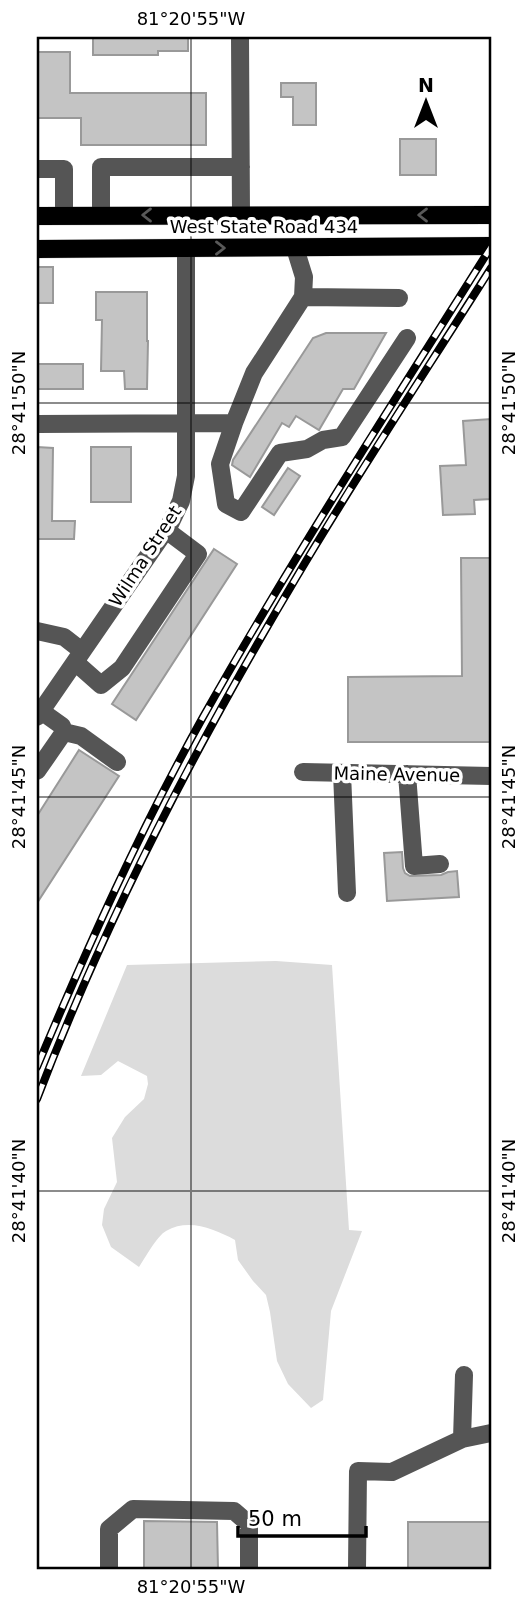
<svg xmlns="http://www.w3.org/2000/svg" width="528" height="1606" font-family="'DejaVu Sans',sans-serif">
  <rect width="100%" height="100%" fill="#fff"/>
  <!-- green -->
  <path fill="#dcdcdc" d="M276,961L332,965L349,1230L362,1231L331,1311L323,1400L311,1408L288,1384L277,1361L270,1312L266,1295L253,1281L238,1260L235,1240C214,1229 189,1218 166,1231C157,1236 145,1258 139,1267L111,1247L102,1225L104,1209L117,1182L112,1138L125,1117L144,1099L148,1084L147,1076L118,1061L101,1075L81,1076L127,965Z"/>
  <!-- building -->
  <path fill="#c4c4c4" stroke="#999" stroke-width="2" d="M93,37H188V51H158V55H93Z
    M37,52H70V93H206V145H81V118H37Z
    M281,83H316V125H293V97H281Z
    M400,139H436V175H400Z
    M37,267H53V303H37Z
    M96,292H147V341H148L147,389H125L124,371H101L102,320H96Z
    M326,333H386L354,389H343L319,430L296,416L289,427L282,423L250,477L232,465L233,460L313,338Z
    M37,364H83V389H37Z
    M491,419V499L474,500L475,514L443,515L440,466L466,465L463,421Z
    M37,447L53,448L52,521H75L74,539H37Z
    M91,447H131V502H91Z
    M288,468L300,476L274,515L262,507Z
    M214,549L237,564L136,720L112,704Z
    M461,558H491V742H348V677L462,676Z
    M79,750L119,776L37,903V816Z
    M402,852L403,868L405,873L410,876L441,875L448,872L457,871L459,897L387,901L384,853Z
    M144,1521L217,1522L218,1569H144Z
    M408,1522H491V1569H408Z"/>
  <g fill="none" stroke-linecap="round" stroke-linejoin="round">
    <defs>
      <path id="major" d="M37,216L491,215
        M37,249L491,246"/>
    </defs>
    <!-- major casing -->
    <use href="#major" stroke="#dbdbdb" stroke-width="19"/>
    <!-- minor -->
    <path stroke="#555" stroke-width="18" d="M240,37L241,215
      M37,169H64V215
      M101,215V167H241
      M295,248L304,277L303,297
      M234,423L220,464L226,504L241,512L280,453L307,449L323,440L342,437L407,338
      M37,424L234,423L254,373L303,297L399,298
      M37,631L64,637L82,651
      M75,662L101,685L122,668L198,554L166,530
      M37,717L170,524L181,501L186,476V248
      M64,732L81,736L117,762
      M37,771L64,732L62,726L41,711
      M303,772L491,776
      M342,773L347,893
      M407,774L414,866L440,864
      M462,1439L464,1375
      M109,1569V1529L133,1509L234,1511L249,1524V1569
      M357,1569L358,1471L392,1472L462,1439L491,1433"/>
    <!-- major -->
    <use href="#major" stroke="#000" stroke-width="18"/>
    <defs>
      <path id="rail" d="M37,1067C87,948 140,830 203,717C293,557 393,403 491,247
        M37,1099C106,918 197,744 296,578C358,473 426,371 491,268"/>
    </defs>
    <!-- rail casing -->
    <use href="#rail" stroke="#000" stroke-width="8"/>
    <!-- rail -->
    <use href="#rail" stroke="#fff" stroke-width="5" stroke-dasharray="16" stroke-linecap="butt"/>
  </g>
  <!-- one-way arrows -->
  <defs><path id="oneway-chevron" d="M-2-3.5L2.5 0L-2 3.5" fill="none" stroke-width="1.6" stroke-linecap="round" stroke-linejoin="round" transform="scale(1.75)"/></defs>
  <g stroke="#595959">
    <use href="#oneway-chevron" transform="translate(147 215) rotate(180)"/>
    <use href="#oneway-chevron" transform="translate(423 215) rotate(-180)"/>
    <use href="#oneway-chevron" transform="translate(220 248)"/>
  </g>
  <!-- ticks -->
  <path fill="none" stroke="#000" stroke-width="2" stroke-opacity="0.45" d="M191,37V1569M37,403H491M37,797H491M37,1191H491"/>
  <g text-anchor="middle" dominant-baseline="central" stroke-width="7" stroke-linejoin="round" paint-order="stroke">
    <!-- street labels -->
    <g font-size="18" fill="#000" stroke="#fff">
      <text x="264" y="226">West State Road 434</text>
      <text transform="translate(145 556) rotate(-57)">Wilma Street</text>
      <text transform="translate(397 774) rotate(1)">Maine Avenue</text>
    </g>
  </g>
  <!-- border -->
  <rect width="528" height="1606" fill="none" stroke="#ffffff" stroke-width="77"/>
  <!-- north arrow -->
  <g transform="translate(426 102)" stroke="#ffffff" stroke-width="5" paint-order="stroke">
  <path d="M0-5L12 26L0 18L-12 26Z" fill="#000000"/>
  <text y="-10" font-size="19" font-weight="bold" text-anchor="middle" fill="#000000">N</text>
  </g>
  <!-- scale -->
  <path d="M238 1526v10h128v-10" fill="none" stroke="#000000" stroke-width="3.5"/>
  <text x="248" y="1526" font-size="21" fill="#000000" stroke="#ffffff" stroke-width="5" paint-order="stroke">50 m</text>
  <rect x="38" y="38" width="452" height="1530" fill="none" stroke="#000" stroke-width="2.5"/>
  <g font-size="18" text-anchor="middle" fill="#000">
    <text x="191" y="25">81°20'55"W</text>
    <text transform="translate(19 403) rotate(-90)" y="6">28°41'50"N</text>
    <text transform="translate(509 403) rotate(-90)" y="6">28°41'50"N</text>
    <text transform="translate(19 797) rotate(-90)" y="6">28°41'45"N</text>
    <text transform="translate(509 797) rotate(-90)" y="6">28°41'45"N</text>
    <text transform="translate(19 1191) rotate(-90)" y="6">28°41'40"N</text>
    <text transform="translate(509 1191) rotate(-90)" y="6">28°41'40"N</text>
    <text x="191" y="1593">81°20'55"W</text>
  </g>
</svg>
